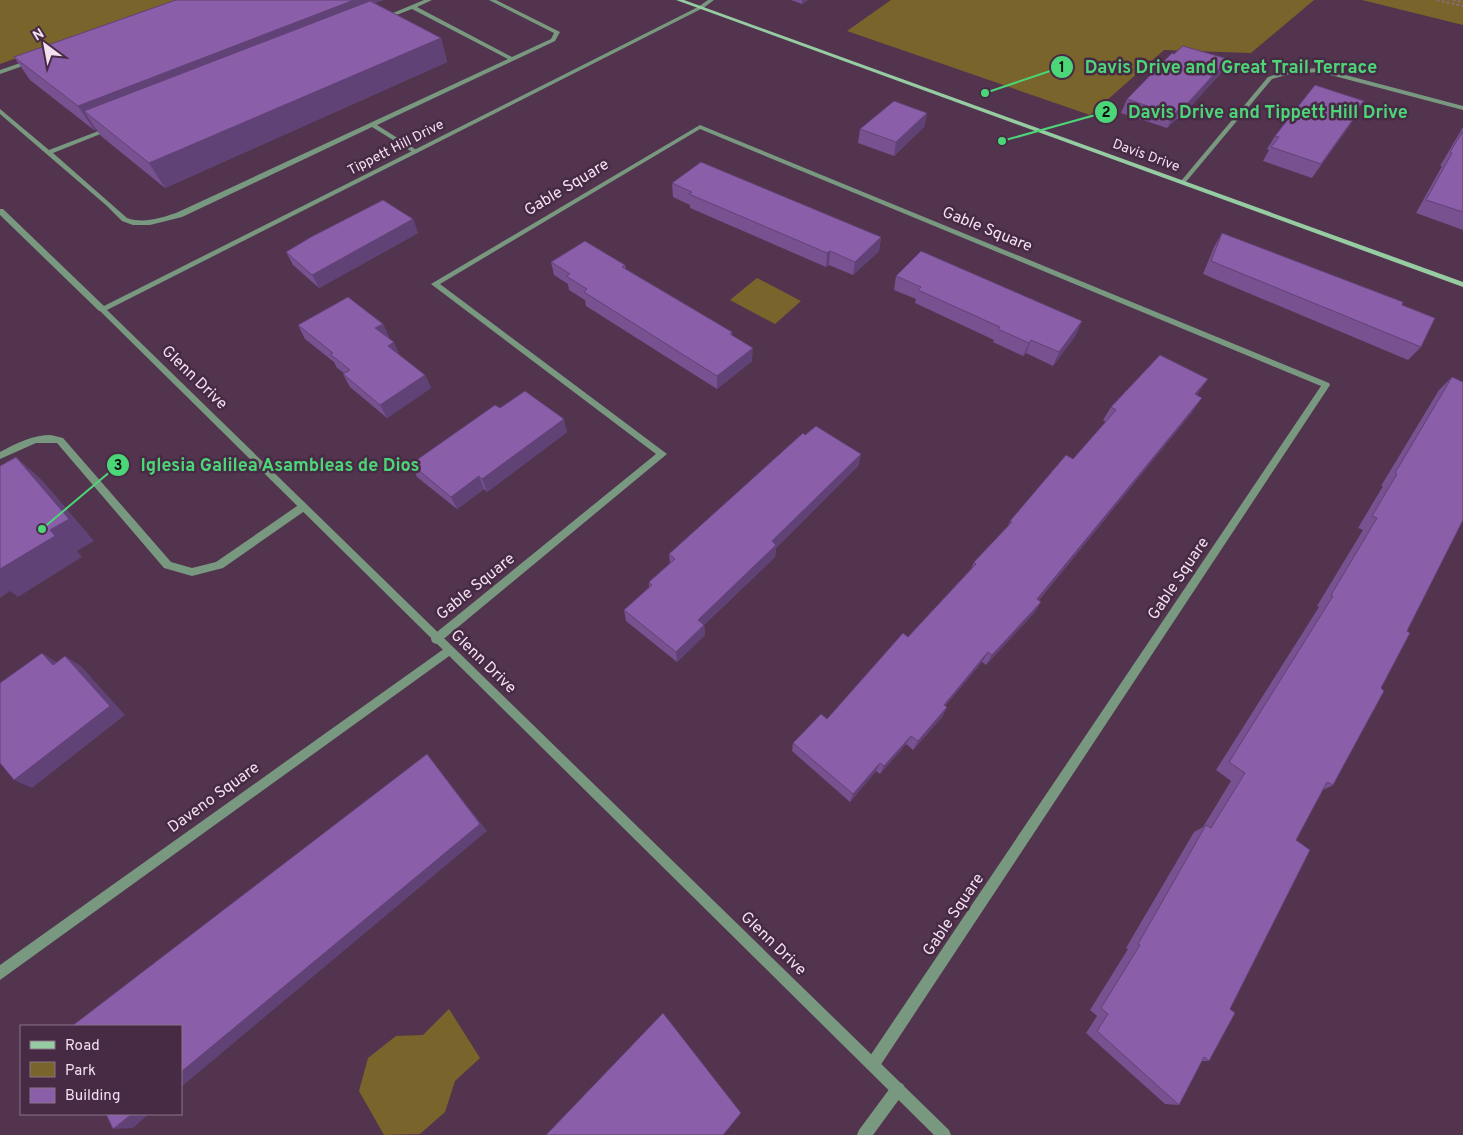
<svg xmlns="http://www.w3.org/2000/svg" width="1463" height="1135" font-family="Overpass,sans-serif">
  <rect width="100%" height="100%" fill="#52344f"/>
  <!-- green -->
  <path fill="#79652b" d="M0,0H178L0,64Z
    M891,0H1314L1251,53L1164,50L1090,115L847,31Z
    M1362,0H1463V25Z
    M757,278L801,301L775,324L730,300Z
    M449,1009L480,1058L455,1081L445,1112L420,1134L384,1135L359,1091L368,1058L396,1036L423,1035Z"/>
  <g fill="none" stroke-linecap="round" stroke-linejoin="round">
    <!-- path -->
    <path stroke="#876d84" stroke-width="2" stroke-dasharray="2.5 2.5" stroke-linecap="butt" d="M1437,0L1463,6
      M1453,0L1463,2"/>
    <!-- service -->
    <path fill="#78997f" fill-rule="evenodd" d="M424,0H432L417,7L512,57L551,39L554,33L489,0H496L560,32L555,41L377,125L418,151V153H414L372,127L182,217L150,225H133L122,221L107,206L0,114V109L49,150L109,127H113V129L53,153L127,218C144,224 160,218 176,213L508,59L412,9L386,19L381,18Z
      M32,59L34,60V62L0,74V70Z
      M51,435L63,438L171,562L192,568L216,562L300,504L303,503L308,507L306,510L223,568L192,576L164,568L57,443H36L0,459V452C17,443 32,435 51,435Z"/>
    <!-- minor -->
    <path fill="#78997f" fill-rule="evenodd" d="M708,0H714L702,9H698V7Z
      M1319,68L1463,106V110L1319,72L1290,74L1272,79L1185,183H1181V181L1268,77L1290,70Z
      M700,125L1329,383L1330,385L878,1069L873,1071L868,1069L866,1064L868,1059L1321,386L700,129L440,284L667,454L440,642L436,644L432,642L431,639L432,636L656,454L431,284Z
      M0,209H3L105,307V311H99L0,215Z
      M448,646L452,648L453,651L452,654L0,980V965Z
      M898,1082L903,1084L905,1089L903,1094L873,1135H857L859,1130L893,1084Z"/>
    <!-- tertiary -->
    <path fill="#78997f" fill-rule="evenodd" d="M698,7L703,8L107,310L949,1130L951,1135H934L98,309Z"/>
    <!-- secondary -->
    <path fill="#96cca1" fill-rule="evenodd" d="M676,0H684L1463,282V287Z"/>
  </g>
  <!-- wall -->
  <path fill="#775190" d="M176,0H383L375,3L441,38L447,62L165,188L101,136L96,129L94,130L30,80L14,57Z
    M791,0H808L802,4Z
    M1221,73L1179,119H1176L1167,128L1121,113L1127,99Z
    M1364,101L1357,110L1350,125L1312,178L1263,161L1269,150L1267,149L1275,136Z
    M927,113L924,127L894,156L858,143L860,129Z
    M1463,127V230L1416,213L1442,166H1440Z
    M672,183L881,237L879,251L853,275L829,265L826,267L690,208V205L673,197Z
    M413,219L418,233L319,288L293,265L286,252Z
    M1222,233L1402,305L1421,347L1408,360L1203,274L1214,247Z
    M551,262L625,265L626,269L732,332V335L752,361L717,389L586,306L585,300L569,290L568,284L554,275Z
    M896,276L1076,335L1053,366L1026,353L1023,356L993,342L994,340L915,303L916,299L894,290Z
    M383,324L389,337L388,338L400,356L425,375L431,388L387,418L350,387L343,374L344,373L337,368L334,362L305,339L298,325Z
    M1452,377L1407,631L1381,688L1333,785L1323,790L1296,840L1209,1061H1202L1179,1105L1165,1104L1086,1033L1097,1016L1090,1010L1128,949L1126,948L1194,832L1203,827L1231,781L1216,770L1319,607L1317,606L1363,530L1358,528L1383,486H1381L1439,390Z
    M1199,392L1197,395L1193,411L1039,600L1041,602L1034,613L986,665L982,662L945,706L947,707L942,717L913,750L906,744L880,774L876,771L850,802L792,751L793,743L827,719L908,637L971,569L974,562L1008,526L1010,521L1073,459L1106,422L1103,420L1111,407Z
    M500,408L567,432L487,492L484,489L457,509L417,477L411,464Z
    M805,435L861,454L858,466L776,548L775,557L704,625L705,635L677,662L626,621L624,610L649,587V582L670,563L669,554Z"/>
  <!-- shaded-wall -->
  <path fill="#614276" d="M350,0H383L84,111L96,129L94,130L78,106Z
    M802,0H808L802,4Z
    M441,38L447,62L165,188L149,163Z
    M1228,59L1221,73L1179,119L1185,106Z
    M1182,105L1176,119L1167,128L1174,115Z
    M1359,111L1350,125L1312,178L1321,164Z
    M927,113L924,127L894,156L896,142Z
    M413,219L418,233L319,288L312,275Z
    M881,237L879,251L853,275L855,262Z
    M830,251L829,265L826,267L827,253Z
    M1082,321L1076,335L1053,366L1059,352Z
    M383,324L389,337L381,341L375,328Z
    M1031,340L1026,353L1023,356L1029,343Z
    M394,342L400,356L388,346Z
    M753,348L752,361L717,389V376Z
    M425,375L431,388L387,418L380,405Z
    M1208,379L1199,392L1186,407L1195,394Z
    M1202,398L1193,411L1030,610L1037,599Z
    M564,419L567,432L487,492L482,479Z
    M861,454L858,466L776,548L775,557L704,625L705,635L677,662L676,652L698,620L772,541Z
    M16,457L42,480L94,541L77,551L82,557L18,597L10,591L0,598V569Z
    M479,476L484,489L457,509L451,497Z
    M1041,602L1034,613L986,665L992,655Z
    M988,652L982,662L938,714L944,705Z
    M42,653L58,663L53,665Z
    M65,656L81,666L125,715L32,788L14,780Z
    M947,707L942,717L913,750L918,741Z
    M911,736L906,744L880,774L884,766Z
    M427,754L434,763L487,831L181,1087V1072Z
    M880,763L876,771L850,802L853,794Z
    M132,1114H149L133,1128L113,1129Z"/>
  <!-- building -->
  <path fill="#8a5ea8" stroke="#614276" d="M176,0H354L78,106L14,57Z
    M370,1L441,38L149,163L84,111Z
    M1183,46L1228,59L1185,106L1182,105L1174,115L1127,99L1172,53L1174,54Z
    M1315,85L1364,101L1356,110L1359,111L1321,164L1271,147L1279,137L1275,136Z
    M894,101L927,113L896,142L860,129Z
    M1463,131V212L1426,200L1452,153L1450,152Z
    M701,162L881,237L855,262L830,251L827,253L689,194L692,192L672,183Z
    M383,200L413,219L312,275L286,252L311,237Z
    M1222,233L1403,302L1402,305L1435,318L1421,347L1211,261Z
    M585,241L625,265L622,267L732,332L730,334L753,348L717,376L584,292L587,289L566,276L570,274L551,262Z
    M921,251L1082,321L1059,352L1031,340L1029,343L998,329L1000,327L918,290L921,287L896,276Z
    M348,297L383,324L375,328L394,342L388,346L425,375L380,405L343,374L350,370L330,354L333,353L298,325Z
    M1160,355L1208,379L1195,394L1202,398L1037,599L1041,602L992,655L988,652L944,705L947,707L918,741L911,736L884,766L880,763L853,794L793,743L821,714L827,719L903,633L908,637L976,564L974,562L1012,522L1010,521L1066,455L1073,459L1116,410L1111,407Z
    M1452,377L1463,382V520L1407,631L1410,633L1381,688L1384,691L1333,785L1327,782L1296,840L1310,850L1230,1009L1235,1013L1209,1061L1204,1057L1179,1105L1097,1031L1108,1014L1101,1008L1140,945L1138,944L1206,825L1211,828L1245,773L1229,762L1333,596L1331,595L1377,518L1372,516L1397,474L1395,473Z
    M525,391L564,419L482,479L479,476L451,497L411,464L495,405L500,408Z
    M816,426L861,454L772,541L776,545L698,620L704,625L676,652L624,610L652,585L649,582L675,559L669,554L803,433L805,435Z
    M16,457L69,519L50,530L55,536L0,569V466Z
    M42,653L53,665L65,656L110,706L14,780L0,763V683Z
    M427,754L480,824L181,1072V1026H72Z
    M663,1013L741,1113L723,1135H546Z
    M106,1114H132L113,1129Z"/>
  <g text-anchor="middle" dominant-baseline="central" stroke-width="5" stroke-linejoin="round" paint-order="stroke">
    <!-- far-street labels -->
    <g font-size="14" fill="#f3e0f0" stroke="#472a44">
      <text transform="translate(396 148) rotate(-27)">Tippett Hill Drive</text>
      <text transform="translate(1146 156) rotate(20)">Davis Drive</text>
    </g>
    <!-- street labels -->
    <g font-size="16" fill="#f3e0f0" stroke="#472a44">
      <text transform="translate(567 188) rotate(-31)">Gable Square</text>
      <text transform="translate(987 230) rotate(22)">Gable Square</text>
      <text transform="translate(194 378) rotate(44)">Glenn Drive</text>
      <text transform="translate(1179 579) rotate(-56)">Gable Square</text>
      <text transform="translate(476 587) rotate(-39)">Gable Square</text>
      <text transform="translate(483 662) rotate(44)">Glenn Drive</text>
      <text transform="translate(214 798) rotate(-36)">Daveno Square</text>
      <text transform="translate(954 915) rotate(-56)">Gable Square</text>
      <text transform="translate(773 944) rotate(44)">Glenn Drive</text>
    </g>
  </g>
  <!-- callouts -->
  <path fill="none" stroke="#4bd677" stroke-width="2" d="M985 93L1062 67M1002 141L1106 112M42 529L118 465"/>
  <g fill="#4bd677" stroke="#472a44" stroke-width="2">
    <circle cx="985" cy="93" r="5"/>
    <circle cx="1002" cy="141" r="5"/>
    <circle cx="42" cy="529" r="5"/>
    <circle cx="1062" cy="67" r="12"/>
    <circle cx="1106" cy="112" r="12"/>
    <circle cx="118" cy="465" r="12"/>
  </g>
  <g font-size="15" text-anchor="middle" font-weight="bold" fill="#111">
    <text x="1062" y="72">1</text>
    <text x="1106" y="117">2</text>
    <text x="118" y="470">3</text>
  </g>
  <g font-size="18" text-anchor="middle" font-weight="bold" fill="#4bd677" stroke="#472a44" stroke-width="5" stroke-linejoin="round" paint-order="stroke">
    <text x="1231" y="73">Davis Drive and Great Trail Terrace</text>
    <text x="1268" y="118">Davis Drive and Tippett Hill Drive</text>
    <text x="280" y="471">Iglesia Galilea Asambleas de Dios</text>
  </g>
  <!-- legend -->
  <rect x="20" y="1025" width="162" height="90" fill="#472a44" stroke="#8c7389"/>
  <rect x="30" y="1041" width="25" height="8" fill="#96cca1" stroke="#8c7389"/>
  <text x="65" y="1050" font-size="15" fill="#f3e0f0">Road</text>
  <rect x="30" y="1062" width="25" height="15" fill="#79652b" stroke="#8c7389"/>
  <text x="65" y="1075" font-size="15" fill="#f3e0f0">Park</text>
  <rect x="30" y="1088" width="25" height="15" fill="#8a5ea8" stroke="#8c7389"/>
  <text x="65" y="1100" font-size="15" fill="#f3e0f0">Building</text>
  <!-- north arrow -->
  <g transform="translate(45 45) rotate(328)" stroke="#472a44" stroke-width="4" paint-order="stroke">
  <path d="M0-4L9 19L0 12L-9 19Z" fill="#f3e0f0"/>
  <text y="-8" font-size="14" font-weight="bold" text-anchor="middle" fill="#f3e0f0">N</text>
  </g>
</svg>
